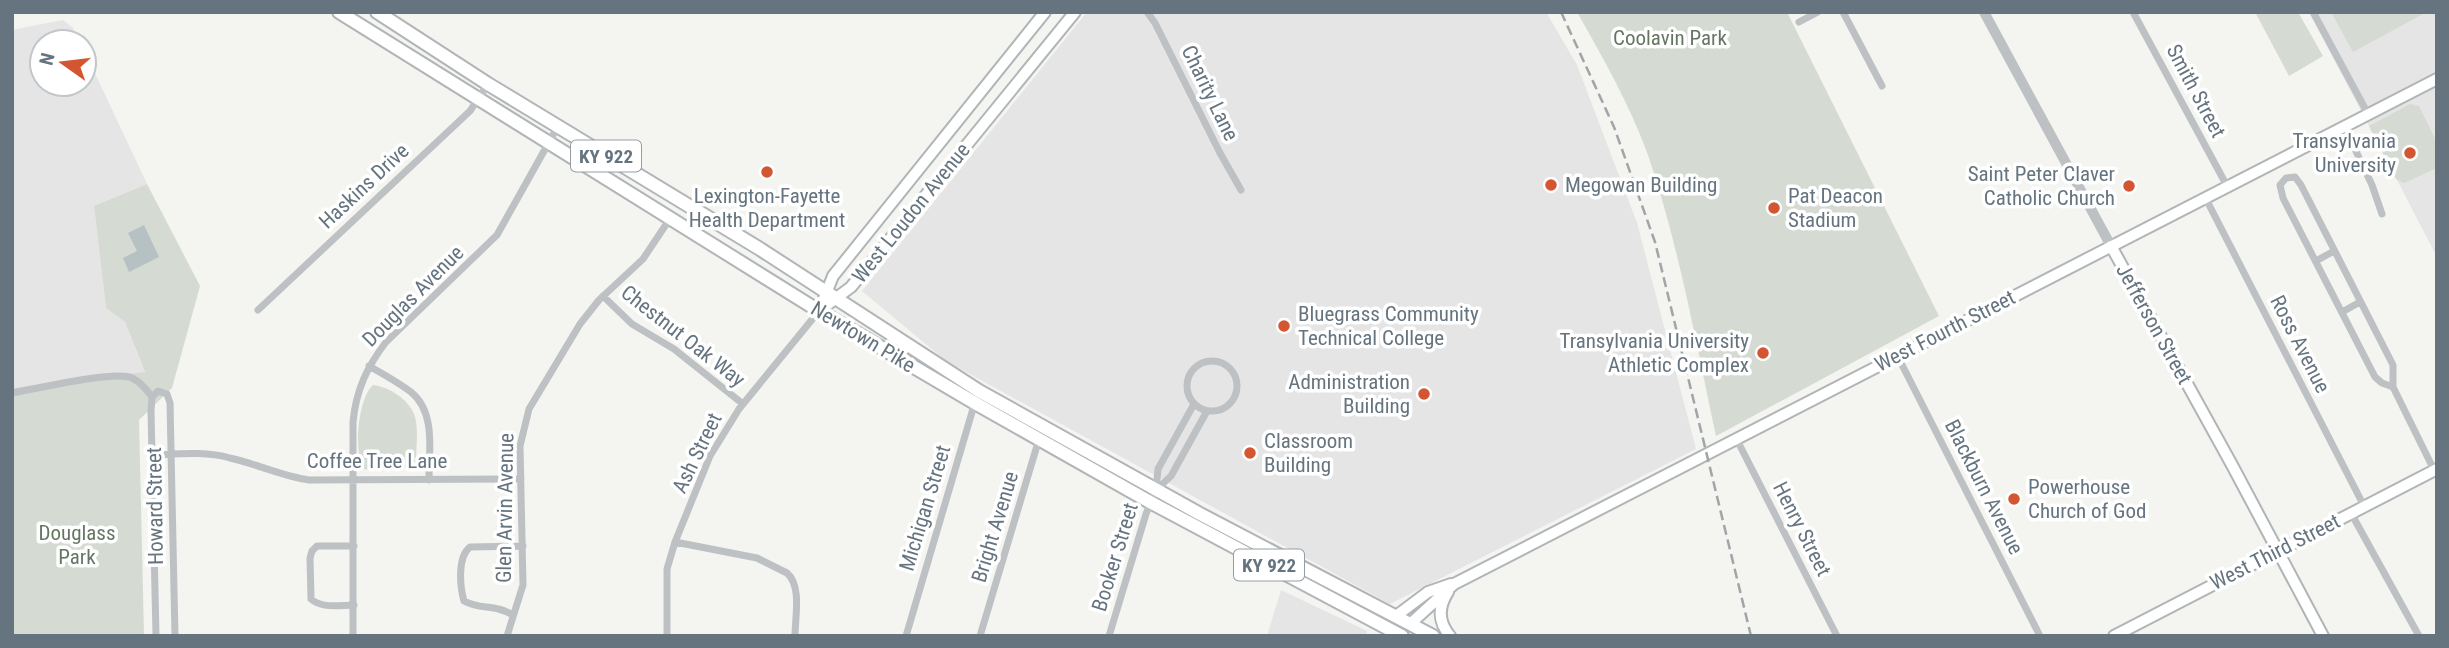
<svg xmlns="http://www.w3.org/2000/svg" width="2449" height="648" font-family="'Roboto Condensed',sans-serif">
  <rect width="100%" height="100%" fill="#f4f4f0"/>
  <!-- built -->
  <path fill="#e4e5e4" d="M1087,12H1546L1577,65L1637,223L1696,449L1390,604L946,361L862,291Z
    M2309,12H2437V257L2369,126Z
    M63,20L73,28L80,42H42V84H84V50L147,184L94,206L106,308L125,322L145,373L12,388V30Z
    M1281,590L1367,631L1366,636H1267Z"/>
  <!-- green -->
  <path fill="#d5dad2" d="M1577,12H1787L1939,316L1716,436C1696,343 1679,246 1648,155C1630,105 1603,58 1577,12Z
    M2255,12H2298L2323,56L2289,76Z
    M2331,12H2422L2423,14L2353,52Z
    M2410,104L2419,106L2437,143V168L2404,183L2396,179L2369,126Z
    M147,184L200,286L172,388L139,420L144,636H12V388L145,372L125,322L106,308L94,206Z
    M373,385C389,387 408,399 414,414C419,426 416,447 416,461L414,467L376,471L364,469C353,453 358,398 373,385Z"/>
  <!-- water -->
  <path fill="#b6c1c4" d="M144,225L159,257L129,272L123,258L137,251L128,233Z"/>
  <g fill="none" stroke-linecap="round" stroke-linejoin="round">
    <defs>
      <path id="secondary" d="M2111,246L2232,465L2323,636
        M819,311L851,287L1075,12
        M819,311L833,276L1045,12
        M1448,592C1438,607 1438,622 1450,636
        M1396,616L1428,592L1451,584
        M1410,624L1454,584L2437,79
        M2114,636L2437,469"/>
      <path id="primary" d="M339,12L819,311L975,403L1150,502L1402,636
        M377,12L488,84L760,249L979,391L1200,514L1433,636"/>
    </defs>
    <!-- secondary casing -->
    <use href="#secondary" stroke="#b0b5b8" stroke-width="14"/>
    <!-- primary casing -->
    <use href="#primary" stroke="#b1b5b8" stroke-width="16"/>
    <!-- minor -->
    <path stroke="#bdc1c4" stroke-width="7" d="M1147,12L1155,23L1220,153L1241,190
      M1843,12L1882,86
      M2133,12L2227,186
      M2313,12L2368,114
      M1799,22L1818,12
      M2344,126L2372,185L2382,214
      M2205,197L2364,506
      M2316,261L2334,251
      M603,296L632,324L674,349L743,404
      M258,310L470,111L488,84
      M2342,312L2360,302
      M1897,355L2040,636
      M1187 386a25 25 0 1 1 50 0a25 25 0 1 1-50 0Z
      M369,366C383,374 398,382 411,392C436,412 429,451 429,480
      M2393,387L2382,383L2375,377L2283,198L2280,185L2286,178L2295,177L2301,185L2393,365V387L2434,470
      M12,393C35,389 115,370 132,378C141,382 147,390 152,397
      M1736,438L1837,636
      M152,455C178,454 205,451 230,458C257,464 282,476 309,480L521,479
      M1157,489L1171,476L1207,411
      M2351,513L2419,636
      M675,542L757,558L787,573C802,586 795,617 795,636
      M354,546H317L312,551L310,558L311,599C322,609 340,605 354,605
      M513,615C495,604 480,610 464,601C460,587 457,557 470,547L523,546
      M156,636L151,411L152,397L158,391L167,394L170,403L175,636
      M353,636V422C356,390 367,367 386,342L497,235L558,126
      M507,636L523,585L520,446L529,409L580,324L599,300L643,259L671,217
      M667,636V569L675,542L710,456L739,409L819,311
      M906,636L975,402
      M980,636L1039,439
      M1109,636L1146,514L1156,490L1158,469L1194,404"/>
    <!-- tertiary -->
    <path stroke="#bdc1c4" stroke-width="10" d="M1984,12L2111,246"/>
    <!-- secondary -->
    <use href="#secondary" stroke="#fff" stroke-width="10"/>
    <!-- primary -->
    <use href="#primary" stroke="#fff" stroke-width="12"/>
    <!-- rail -->
    <path stroke="#9fa5a9" stroke-width="2.5" stroke-dasharray="10 5" stroke-linecap="butt" d="M1561,12L1614,127L1655,242L1751,636"/>
  </g>
  <!-- markers -->
  <g fill="#d35531" stroke="#fff" stroke-width="2.5">
    <circle cx="2410" cy="153" r="7"/>
    <circle cx="767" cy="172" r="7"/>
    <circle cx="1551" cy="185" r="7"/>
    <circle cx="2129" cy="186" r="7"/>
    <circle cx="1774" cy="208" r="7"/>
    <circle cx="1284" cy="326" r="7"/>
    <circle cx="1763" cy="353" r="7"/>
    <circle cx="1424" cy="394" r="7"/>
    <circle cx="1250" cy="453" r="7"/>
    <circle cx="2014" cy="499" r="7"/>
  </g>
  <g text-anchor="middle" dominant-baseline="central" stroke-width="7" stroke-linejoin="round" paint-order="stroke">
    <!-- shield labels -->
    <g fill="#fff" stroke="#939ea5" stroke-width="2">
      <rect x="571" y="140.5" width="70" height="31" rx="5"/>
      <rect x="1234" y="549.5" width="70" height="31" rx="5"/>
    </g>
    <g font-size="19" font-weight="bold" fill="#65747f">
      <text x="606" y="156">KY 922</text>
      <text x="1269" y="565">KY 922</text>
    </g>
    <!-- park labels -->
    <g font-size="21" fill="#677663" stroke="#fff">
      <text x="1670" y="38">Coolavin Park</text>
      <text x="77" y="533">Douglass<tspan x="77" dy="24">Park</tspan></text>
    </g>
    <!-- street labels -->
    <g font-size="21" fill="#65747f" stroke="#fff">
      <text transform="translate(2196 91) rotate(62)">Smith Street</text>
      <text transform="translate(1210 93) rotate(64)">Charity Lane</text>
      <text transform="translate(364 186) rotate(-43)">Haskins Drive</text>
      <text transform="translate(911 213) rotate(-51)">West Loudon Avenue</text>
      <text transform="translate(413 296) rotate(-45)">Douglas Avenue</text>
      <text transform="translate(2154 324) rotate(61)">Jefferson Street</text>
      <text transform="translate(1945 331) rotate(-27)">West Fourth Street</text>
      <text transform="translate(683 336) rotate(38)">Chestnut Oak Way</text>
      <text transform="translate(863 337) rotate(31)">Newtown Pike</text>
      <text transform="translate(2300 344) rotate(63)">Ross Avenue</text>
      <text transform="translate(697 453) rotate(-64)">Ash Street</text>
      <text x="377" y="461">Coffee Tree Lane</text>
      <text transform="translate(1984 487) rotate(63)">Blackburn Avenue</text>
      <text transform="translate(155 506) rotate(-91)">Howard Street</text>
      <text transform="translate(505 508) rotate(-89)">Glen Arvin Avenue</text>
      <text transform="translate(925 508) rotate(-73)">Michigan Street</text>
      <text transform="translate(995 527) rotate(-73)">Bright Avenue</text>
      <text transform="translate(1802 529) rotate(63)">Henry Street</text>
      <text transform="translate(2275 552) rotate(-27)">West Third Street</text>
      <text transform="translate(1115 557) rotate(-73)">Booker Street</text>
    </g>
    <!-- poi labels -->
    <g font-size="21" fill="#65747f" stroke="#fff" text-anchor="start">
      <text x="2396" y="141" text-anchor="end">Transylvania<tspan x="2396" dy="24">University</tspan></text>
      <text x="2115" y="174" text-anchor="end">Saint Peter Claver<tspan x="2115" dy="24">Catholic Church</tspan></text>
      <text x="1565" y="185">Megowan Building</text>
      <text x="767" y="196" text-anchor="middle">Lexington-Fayette<tspan x="767" dy="24">Health Department</tspan></text>
      <text x="1788" y="196">Pat Deacon<tspan x="1788" dy="24">Stadium</tspan></text>
      <text x="1298" y="314">Bluegrass Community<tspan x="1298" dy="24">Technical College</tspan></text>
      <text x="1749" y="341" text-anchor="end">Transylvania University<tspan x="1749" dy="24">Athletic Complex</tspan></text>
      <text x="1410" y="382" text-anchor="end">Administration<tspan x="1410" dy="24">Building</tspan></text>
      <text x="1264" y="441">Classroom<tspan x="1264" dy="24">Building</tspan></text>
      <text x="2028" y="487">Powerhouse<tspan x="2028" dy="24">Church of God</tspan></text>
    </g>
  </g>
  <!-- border -->
  <rect width="2449" height="648" fill="none" stroke="#65747f" stroke-width="28"/>
  <!-- north arrow -->
  <g transform="translate(63 63) rotate(284)"><circle r="33" fill="#ffffff" stroke="#c1c7cc" stroke-width="2"/>
  <path d="M0-5L12 26L0 18L-12 26Z" fill="#d35531"/>
  <text y="-10" font-size="19" font-weight="bold" text-anchor="middle" fill="#65747f">N</text>
  </g>
</svg>
